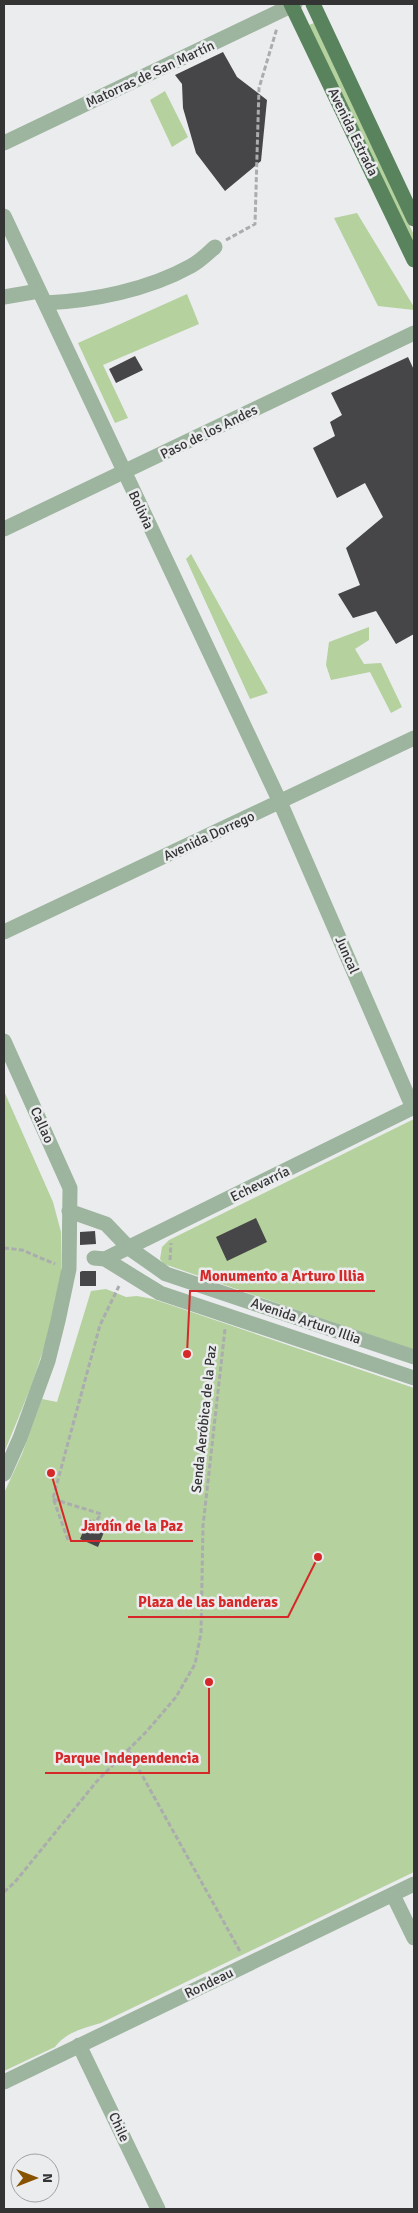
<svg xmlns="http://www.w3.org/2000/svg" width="418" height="2213" font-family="Signika,sans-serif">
  <rect width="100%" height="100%" fill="#ebecee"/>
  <!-- green -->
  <path fill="#b4d19e" d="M314,23L414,235V247L309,25Z
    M165,91L188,137L172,147L150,100Z
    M357,213L414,307V310L378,306L334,218Z
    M187,294L199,324L103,365L128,418L115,423L78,343Z
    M191,554L268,693L250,699L186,559Z
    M369,627V640L355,649L364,664L381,663L402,707L391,713L370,672L331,680L326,665L329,642Z
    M4,1091L53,1202L61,1232V1275L51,1326L32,1384L4,1453Z
    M414,1119V1350L164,1264L160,1259L162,1247L169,1240Z
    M106,1289L126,1297L137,1296L153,1299L414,1388V1872L101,2023C84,2028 66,2032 55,2047L4,2071V1493L22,1454L42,1399L57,1402L91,1291Z"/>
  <!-- building -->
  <path fill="#464547" d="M223,52L237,77L267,100L261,161L225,191L196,153L183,108L182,84L175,75Z
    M135,356L143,370L116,383L109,369Z
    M408,357L414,370V634L396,644L376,611L353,618L338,594L360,585L346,548L383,517L365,483L337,498L313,448L335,436L330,422L342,415L331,393Z
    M256,1218L267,1242L227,1261L216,1237Z
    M95,1231L96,1244L80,1245V1232Z
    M82,1271H96V1286H80V1272Z
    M88,1519L106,1527L98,1547L80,1539Z"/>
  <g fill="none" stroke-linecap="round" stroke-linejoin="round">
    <!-- path -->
    <path stroke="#abacad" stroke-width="3" stroke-dasharray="5 2.5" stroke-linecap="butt" d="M226,240L255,224L259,88L277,28
      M4,1248L22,1250L55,1264
      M170,1260L171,1243
      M53,1499L101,1514L97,1520L93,1521
      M68,1540L53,1498L100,1325L119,1286
      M128,1750L241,1953
      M4,1892L15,1882L97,1781L147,1731L176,1697L195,1664L201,1633L203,1526L225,1329"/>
    <!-- minor -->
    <path stroke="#9db49e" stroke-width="15" d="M4,143L295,4
      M4,216L280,802L413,1108
      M4,297L39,291
      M45,303C92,301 148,290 191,266C199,262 207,254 215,247
      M4,529L414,333
      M4,932L414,738
      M4,1041L70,1188L69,1269L58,1321L48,1361L20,1438L4,1474
      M69,1211L106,1224L129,1248L166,1274L414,1357
      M94,1258L105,1259L160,1293L414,1378
      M105,1259L414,1107
      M393,1895L414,1938
      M79,2045L158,2209
      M4,2082L414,1884"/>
    <!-- major -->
    <path stroke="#59835d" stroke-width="15" d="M291,4L414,260
      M313,4L414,219"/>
  </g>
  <g text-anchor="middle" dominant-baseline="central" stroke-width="5" stroke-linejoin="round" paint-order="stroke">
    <!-- street labels -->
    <g font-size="14" fill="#343435" stroke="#ebecee">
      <text transform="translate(150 74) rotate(-25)">Matorras de San Martín</text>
      <text transform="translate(353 132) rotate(64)">Avenida Estrada</text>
      <text transform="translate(209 432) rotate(-26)">Paso de los Andes</text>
      <text transform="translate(141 510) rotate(65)">Bolivia</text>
      <text transform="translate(209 836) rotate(-25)">Avenida Dorrego</text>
      <text transform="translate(347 955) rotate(66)">Juncal</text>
      <text transform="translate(42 1125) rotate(66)">Callao</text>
      <text transform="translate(260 1184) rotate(-26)">Echevarría</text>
      <text transform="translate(306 1321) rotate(19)">Avenida Arturo Illia</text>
      <text transform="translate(204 1419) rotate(-84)">Senda Aeróbica de la Paz</text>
      <text transform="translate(209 1983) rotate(-26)">Rondeau</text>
      <text transform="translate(119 2127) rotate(65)">Chile</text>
    </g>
  </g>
  <!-- callouts -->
  <path fill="none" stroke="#d62828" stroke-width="2" d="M187 1354L190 1291H375M51 1473L71 1541H193M318 1557L288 1617H128M209 1682L209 1773H45"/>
  <g fill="#d62828" stroke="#ebecee" stroke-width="2">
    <circle cx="187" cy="1354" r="5"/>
    <circle cx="51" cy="1473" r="5"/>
    <circle cx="318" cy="1557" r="5"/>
    <circle cx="209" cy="1682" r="5"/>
  </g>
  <g font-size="15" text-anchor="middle" font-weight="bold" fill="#d62828" stroke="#ebecee" stroke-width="5" stroke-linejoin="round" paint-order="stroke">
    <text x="282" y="1281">Monumento a Arturo Illia</text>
    <text x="132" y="1531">Jardín de la Paz</text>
    <text x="208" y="1607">Plaza de las banderas</text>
    <text x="127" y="1763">Parque Independencia</text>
  </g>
  <!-- border -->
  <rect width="418" height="2213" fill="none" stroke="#343435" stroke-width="10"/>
  <!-- north arrow -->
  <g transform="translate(35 2178) rotate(90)"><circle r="24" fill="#ebecee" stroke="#a2a2a4"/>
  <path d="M0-4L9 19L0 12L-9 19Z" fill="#885201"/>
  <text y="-8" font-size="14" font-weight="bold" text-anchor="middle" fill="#343435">N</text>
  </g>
</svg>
